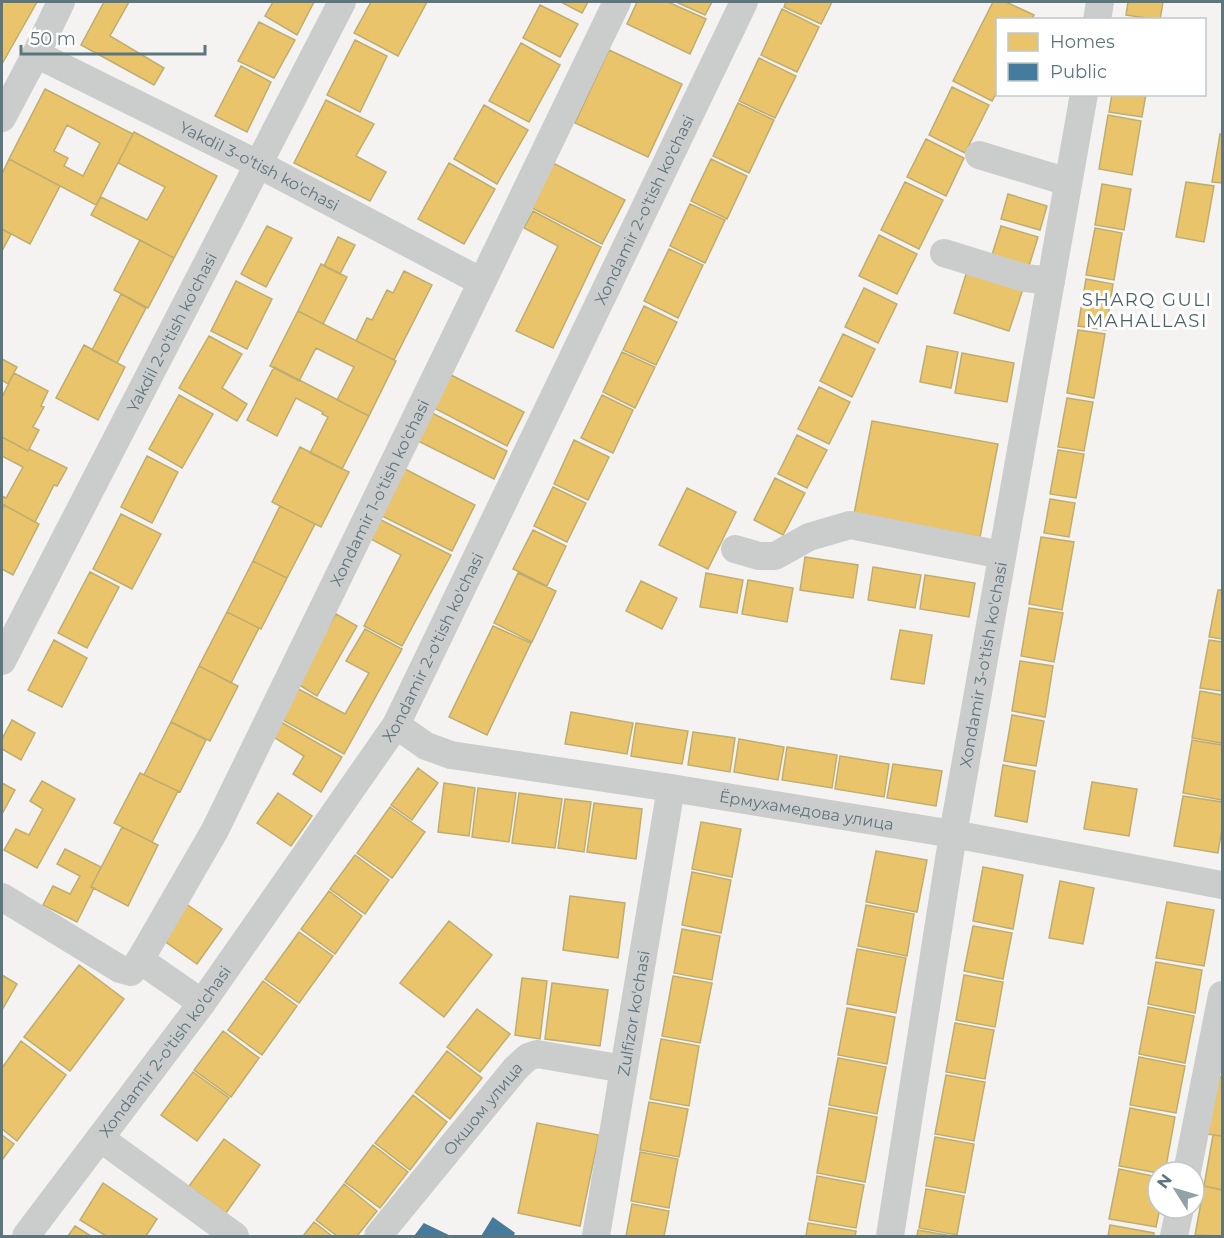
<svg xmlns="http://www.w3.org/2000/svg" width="1224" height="1238" font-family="Montserrat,sans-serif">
  <rect width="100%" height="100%" fill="#f4f3f1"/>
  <!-- homes -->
  <path fill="#e9c46a" stroke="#bfad70" stroke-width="1.5" fill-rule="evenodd" d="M2,2H37L2,64Z
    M104,2H129L110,36L164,68L154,85L81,45Z
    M273,2H314L297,35L265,16Z
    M371,2H427L398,56L354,33Z
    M561,2H588L582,13Z
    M637,2H668L706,19L690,54L627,24Z
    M676,2H712L705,15Z
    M786,2H832L821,24L784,7Z
    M993,2H1006L1034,15L1032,20H998V90L992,101L953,81Z
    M1128,2H1163L1160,20L1126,15Z
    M540,5L578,24L560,57L523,38Z
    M782,9L819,27L797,72L761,55Z
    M259,22L295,40L274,78L238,61Z
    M355,40L387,56L360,112L327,95Z
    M521,43L560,65L529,122L489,101Z
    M609,50L682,84L648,157L575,123Z
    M759,58L796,76L775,118L739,101Z
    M241,66L271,82L247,132L215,116Z
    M952,87L989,105L965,153L929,135Z
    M45,89L133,134L96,205L9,159ZM67,125L100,143L83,176L64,166L68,158L54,151Z
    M1112,94H1146L1142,117L1109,112Z
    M326,100L374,124L356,156L386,172L370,201L294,163Z
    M738,103L774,120L749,173L713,156Z
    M484,105L528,130L497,184L454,159Z
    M1108,115L1141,121L1132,175L1099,169Z
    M134,132L217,176L174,258L91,215L101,197L147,220L165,187L118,163Z
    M1220,134L1222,135V183L1212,182Z
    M926,139L964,158L946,196L907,177Z
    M9,159L60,186L30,244L2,229V174Z
    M711,159L747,176L727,219L691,201Z
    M449,163L495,189L464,244L418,219Z
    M553,163L625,200L602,244L530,207Z
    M905,182L943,200L919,249L881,230Z
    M1186,182L1214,186L1204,242L1176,237Z
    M1102,184L1131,189L1124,230L1095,225Z
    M1008,194L1047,206L1040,230L1001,219Z
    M690,204L725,220L705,263L670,246Z
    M533,211L601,247L553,348L516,331L558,246L524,228Z
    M267,226L292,238L266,287L241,274Z
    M1001,226L1038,237L1028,269L991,258Z
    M1095,228L1122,233L1114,280L1086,275Z
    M2,229L11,234L2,251Z
    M879,235L917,254L897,294L859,276Z
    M338,237L355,245L340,274L324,266Z
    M140,240L174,258L148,308L114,290Z
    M669,249L703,265L678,318L644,301Z
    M321,264L347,277L323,324L298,311Z
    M404,271L432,285L394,360L356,341L367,318L372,320L387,290L393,293Z
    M967,271L1023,289L1009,331L954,313Z
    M1086,279L1113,284L1106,330L1078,326Z
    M236,281L272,299L247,349L211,331Z
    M864,288L897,304L878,343L845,327Z
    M121,294L146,308L117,363L92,350Z
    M644,306L677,322L656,365L623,350Z
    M298,311L396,361L369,416L337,400L354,367L316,348L299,381L270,366Z
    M1078,330L1105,334L1094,398L1067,393Z
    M843,334L875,349L852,397L820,381Z
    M209,336L242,354L222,388L247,404L237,421L179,388Z
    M84,345L125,367L98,420L56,398Z
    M927,346L958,352L951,388L920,382Z
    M622,352L655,367L635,408L603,392Z
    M962,353L1014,363L1007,402L955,393Z
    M2,359L17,367L8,384L2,380Z
    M274,367L369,416L342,469L310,453L328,417L322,414L323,412L296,398L277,436L247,420Z
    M14,373L48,391L41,406L44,407L33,427L39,430L28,451L2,437V397Z
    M451,375L524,412L507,446L434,408Z
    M819,387L850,402L829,444L798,429Z
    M179,395L213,414L182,468L149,449Z
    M602,395L633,410L613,453L581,438Z
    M1067,398L1093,402L1084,451L1058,447Z
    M432,413L507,451L494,479L418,441Z
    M872,421L998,444L980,537L854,514Z
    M797,435L827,450L807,488L778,474Z
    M2,437L28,451L29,449L67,468L57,486L54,485L35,522L2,504V496L6,498L23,467L2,456Z
    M574,440L609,457L588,500L554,484Z
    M300,447L349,472L321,527L272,502Z
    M1058,450L1084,454L1076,498L1050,494Z
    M147,456L178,472L152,523L121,507Z
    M401,467L475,505L452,551L378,514Z
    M775,478L805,493L783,535L754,520Z
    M553,487L586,503L567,542L534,526Z
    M687,488L736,512L708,569L659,545Z
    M1050,499L1075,503L1069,537L1044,533Z
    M4,505L39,524L13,575L2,569V510Z
    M280,506L315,524L287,578L253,561Z
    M121,514L161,534L132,589L93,569Z
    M379,519L451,555L402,646L364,626L401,555L369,538Z
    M533,530L566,546L547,586L513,569Z
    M1041,537L1074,542L1062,610L1029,604Z
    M805,557L858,565L853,598L800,590Z
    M253,561L287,578L261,629L227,612Z
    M873,567L921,575L915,608L868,600Z
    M90,572L119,587L87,648L58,633Z
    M518,573L556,591L532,642L494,623Z
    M706,573L743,580L737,613L700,607Z
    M925,575L975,583L969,617L920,609Z
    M748,580L793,588L787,622L742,614Z
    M641,581L677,598L662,629L626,611Z
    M1218,590H1222V639L1209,637Z
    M1029,608L1063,613L1054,662L1021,656Z
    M227,612L259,628L231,683L199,666Z
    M336,614L357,626L317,696L296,683Z
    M493,626L531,643L487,735L449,717Z
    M365,629L402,649L344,754L279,718L295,687L345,714L369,673L346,661Z
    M900,630L932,635L924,684L891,679Z
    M54,640L87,658L62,707L28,690Z
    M1209,640L1222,642V691L1200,688Z
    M1020,661L1053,666L1045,717L1012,711Z
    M199,666L238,686L210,741L171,722Z
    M1200,691L1222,695V743L1192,738Z
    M571,712L633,723L627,754L565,744Z
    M1012,715L1044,721L1036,766L1004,761Z
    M12,720L35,733L21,760L2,749V739Z
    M171,722L206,740L180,792L144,775Z
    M281,722L342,757L321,792L293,774L304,756L272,736Z
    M636,723L688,731L682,764L631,756Z
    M693,732L735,738L730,772L688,765Z
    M739,739L784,747L778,780L734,772Z
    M1192,740L1222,745V800L1183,793Z
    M787,747L837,755L832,788L782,780Z
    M840,756L889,764L884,797L835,789Z
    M893,764L942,771L936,806L887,798Z
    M1003,765L1035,771L1027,822L995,816Z
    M418,768L438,783L412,820L391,805Z
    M140,773L178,791L152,842L114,823Z
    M42,781L75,799L37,868L4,850L16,829L29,835L43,809L30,801Z
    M1092,782L1137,789L1129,836L1084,829Z
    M2,783L15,790L2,814Z
    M444,783L475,788L469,836L438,832Z
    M478,788L516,793L509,842L472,837Z
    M278,793L312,816L291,846L257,823Z
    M519,793L562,799L555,848L512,843Z
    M1183,796L1222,802V828L1218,853L1174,846Z
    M565,799L591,802L584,852L558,848Z
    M594,803L642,809L636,859L587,852Z
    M390,807L425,832L392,878L357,853Z
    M701,822L741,829L732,877L692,869Z
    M122,827L158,845L128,906L91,887Z
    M65,849L101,867L91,887L94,888L77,922L43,905L53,886L70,894L80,876L57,864Z
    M876,851L927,860L917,912L866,902Z
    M355,855L389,880L365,914L330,889Z
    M983,867L1023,875L1013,929L973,921Z
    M692,872L731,880L721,933L682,925Z
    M1060,881L1094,888L1083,944L1049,938Z
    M329,891L362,916L335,954L301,929Z
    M570,896L625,903L618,958L563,950Z
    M1167,902L1214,910L1204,966L1156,958Z
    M185,903L222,929L197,964L160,938Z
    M866,905L914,914L907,956L858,946Z
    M449,921L492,955L444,1017L400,983Z
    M973,926L1012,933L1003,979L964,971Z
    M682,929L720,936L712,980L674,973Z
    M299,932L333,956L299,1003L265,979Z
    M857,949L906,958L896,1013L847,1004Z
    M1156,962L1202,970L1195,1013L1148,1004Z
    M79,965L124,999L70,1071L24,1037Z
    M2,975L17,984L2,1010Z
    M964,975L1003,982L995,1027L956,1020Z
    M673,976L712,983L700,1043L662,1036Z
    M522,978L547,981L540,1039L515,1035Z
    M263,981L297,1006L262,1055L228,1030Z
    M552,983L608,990L600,1046L545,1039Z
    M1148,1007L1194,1016L1185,1063L1139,1054Z
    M847,1008L895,1017L887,1064L838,1055Z
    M477,1009L510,1034L480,1072L447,1047Z
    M955,1023L994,1030L985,1079L946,1072Z
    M223,1031L259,1058L231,1097L194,1070Z
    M661,1039L699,1046L689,1106L650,1099Z
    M21,1041L66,1075L17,1141L2,1129V1068Z
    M447,1051L482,1078L450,1119L415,1092Z
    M1139,1057L1185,1066L1176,1113L1130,1105Z
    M838,1058L886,1067L877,1114L829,1105Z
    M193,1072L229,1098L197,1141L161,1115Z
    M946,1075L985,1082L974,1141L935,1134Z
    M1218,1077H1222V1136L1207,1134Z
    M413,1095L447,1122L410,1170L375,1143Z
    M649,1102L688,1109L679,1157L640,1150Z
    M829,1108L877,1117L865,1182L817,1173Z
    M1130,1108L1175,1117L1165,1172L1158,1173L1119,1166Z
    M537,1123L599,1135L580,1226L518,1213Z
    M2,1135L14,1144L2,1160Z
    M1213,1135L1222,1136V1190L1204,1186Z
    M935,1137L974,1144L965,1193L926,1186Z
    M224,1139L260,1165L226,1213L189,1186Z
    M373,1145L408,1172L380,1208L345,1182Z
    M640,1152L678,1159L669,1208L631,1201Z
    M1119,1169L1158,1177V1208H1160L1156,1227L1109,1219Z
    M817,1176L864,1185L856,1228L809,1220Z
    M103,1183L157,1219L146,1236H106L80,1220Z
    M344,1184L377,1211L357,1236H337L316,1220Z
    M1204,1186L1222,1190V1236L1195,1235Z
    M926,1189L964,1196L957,1235L919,1228Z
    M632,1204L669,1211L664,1236H626Z
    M314,1222L332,1236H303Z
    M808,1223L856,1231L855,1236H806Z
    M1110,1225L1154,1233V1236H1108Z
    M75,1226L91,1236H68Z
    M918,1230L952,1236H917Z"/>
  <!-- public -->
  <path fill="#457b9d" stroke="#4c7a94" stroke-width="1.5" d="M493,1218L514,1233L513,1236H482Z
    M424,1224L449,1236H415Z"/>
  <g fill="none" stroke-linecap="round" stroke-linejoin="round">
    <!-- minor -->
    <g stroke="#cbcdcc" stroke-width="28">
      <path d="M1097,20L1100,2"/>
      <path id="s1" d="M36,54L258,164L482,282"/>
      <path d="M2,118L36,54L61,2"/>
      <path d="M979,155L1068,182"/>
      <path d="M944,253L1025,278L1051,281"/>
      <path d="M735,549L759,556H775L809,537L850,525L1002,555"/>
      <path id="s2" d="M2,661L342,2"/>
      <path id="s3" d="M396,725L426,746L451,755L671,788L953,834L1222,885"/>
      <path id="s4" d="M2,897L120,969L131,972L140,960L215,830L482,282L617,2"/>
      <path d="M140,960L202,1003"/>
      <path d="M100,1138L235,1236"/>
      <path d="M1187,1172L1222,995"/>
      <path id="s5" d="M26,1236L202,1003L396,725L744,2"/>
      <path id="s6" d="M378,1236L516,1068L528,1057L537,1054L624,1069"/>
      <path id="s7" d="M596,1236L671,788"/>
      <path id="s8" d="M890,1236L953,834L1084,94"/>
      <path d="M1174,1236L1180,1208"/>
    </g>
  </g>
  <g text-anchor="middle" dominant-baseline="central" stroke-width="6" stroke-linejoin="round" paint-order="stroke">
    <!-- street labels -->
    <g font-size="16" fill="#5d767e" stroke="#fff">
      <text stroke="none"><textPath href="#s1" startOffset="250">Yakdil 3-o'tish ko'chasi</textPath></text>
      <text stroke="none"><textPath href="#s5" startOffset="1203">Xondamir 2-o'tish ko'chasi</textPath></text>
      <text stroke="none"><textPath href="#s2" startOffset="370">Yakdil 2-o'tish ko'chasi</textPath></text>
      <text stroke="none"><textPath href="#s4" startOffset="690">Xondamir 1-o'tish ko'chasi</textPath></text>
      <text stroke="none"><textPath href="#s5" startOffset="717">Xondamir 2-o'tish ko'chasi</textPath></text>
      <text stroke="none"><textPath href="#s8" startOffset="579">Xondamir 3-o'tish ko'chasi</textPath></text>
      <text stroke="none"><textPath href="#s3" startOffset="423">Ёрмухамедова улица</textPath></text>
      <text stroke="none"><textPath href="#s7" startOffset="226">Zulfizor ko'chasi</textPath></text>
      <text stroke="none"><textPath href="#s5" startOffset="231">Xondamir 2-o'tish ko'chasi</textPath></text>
      <text stroke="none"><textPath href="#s6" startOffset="165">Окшом улица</textPath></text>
    </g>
    <!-- neighbourhood labels -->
    <g font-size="18" letter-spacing="1.5" fill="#4f6269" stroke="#fff">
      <text x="1147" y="300">SHARQ GULI<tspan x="1147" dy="21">MAHALLASI</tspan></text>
    </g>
  </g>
  <!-- border -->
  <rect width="1224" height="1238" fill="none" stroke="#5d767e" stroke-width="6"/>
  <!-- legend -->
  <rect x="996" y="18" width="210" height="78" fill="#ffffff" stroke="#bec8cb" stroke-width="1.5"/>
  <rect x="1008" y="33" width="30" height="18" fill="#e9c46a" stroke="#bec8cb" stroke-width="1.5"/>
  <text x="1050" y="48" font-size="18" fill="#5d767e">Homes</text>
  <rect x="1008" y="63" width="30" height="18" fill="#457b9d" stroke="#bec8cb" stroke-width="1.5"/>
  <text x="1050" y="78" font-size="18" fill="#5d767e">Public</text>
  <!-- north arrow -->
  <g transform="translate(1176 1190) rotate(307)"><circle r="28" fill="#ffffff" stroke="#bec8cb" stroke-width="1.5"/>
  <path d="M0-4.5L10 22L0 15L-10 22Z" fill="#92a2a6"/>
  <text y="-9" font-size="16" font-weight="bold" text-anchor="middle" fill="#5d767e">N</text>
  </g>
  <!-- scale -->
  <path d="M21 45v9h184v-9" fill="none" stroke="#5d767e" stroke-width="3"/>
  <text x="30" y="45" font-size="18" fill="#5d767e" stroke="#ffffff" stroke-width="4.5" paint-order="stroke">50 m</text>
</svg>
